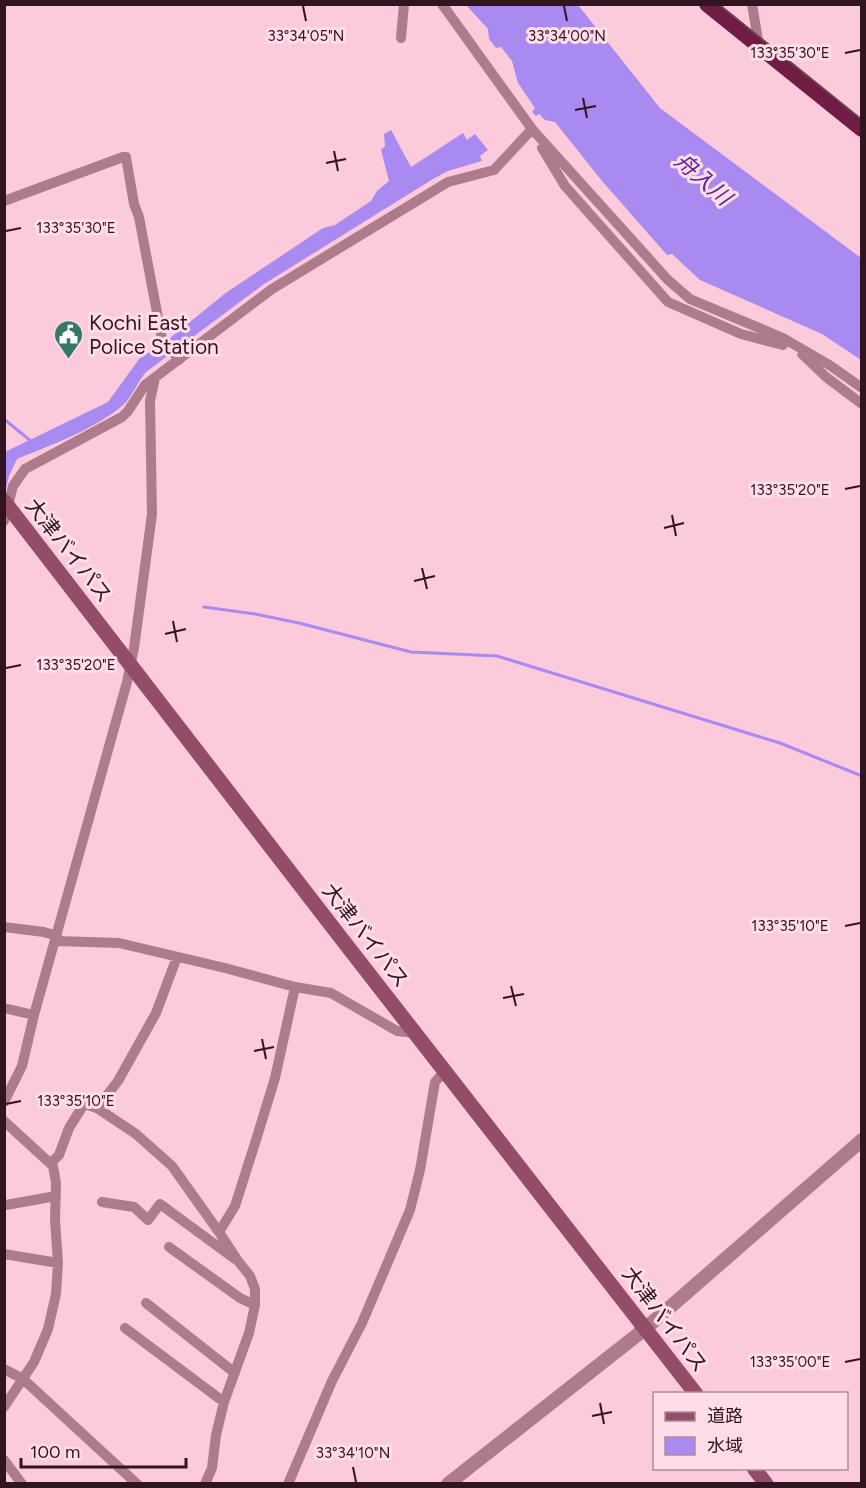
<svg xmlns="http://www.w3.org/2000/svg" width="866" height="1488" font-family="Figtree,'Noto Sans JP',sans-serif">
  <rect width="100%" height="100%" fill="#fbcbdb"/>
  <!-- water -->
  <path fill="#a88af1" d="M466,5H578L660,108L861,258V360L822,334L700,280L672,254L667,255L602,181L555,122L545,120L539,114L536,116L532,112L535,108L518,83L512,61L501,47L496,48L489,39L488,29Z
    M391,130L411,167L463,133L467,140L475,134L488,150L480,156L482,161L448,171L433,179L264,284L146,372C137,382 132,398 122,406C93,430 51,445 17,459L9,476L5,493V452L108,402L139,359L170,338L227,292L323,228L335,225L371,201L377,191L389,181L381,150L385,146L384,134Z"/>
  <g fill="none" stroke-linecap="round" stroke-linejoin="round">
    <!-- stream -->
    <path stroke="#a88af1" stroke-width="3" d="M4,419L32,442
      M204,607L255,614L299,623L411,652L497,656L780,743L862,776"/>
    <!-- minor -->
    <path stroke="#ae7b8d" stroke-width="10" d="M442,4L532,129L668,280L690,299L783,338L831,366L862,388
      M752,4L759,46
      M401,38L404,4
      M542,148L565,186L668,302L741,334L783,345
      M4,201L123,157H126L134,204L139,217L162,339L179,360
      M802,354L826,377L862,404
      M4,521L13,486L25,469L122,417L128,411L145,385L272,289L448,182L494,170L532,129
      M4,927L44,932L57,936
      M56,941L119,943L225,968L295,987L331,993L397,1031L415,1033
      M177,957L156,1013L118,1081L97,1108L136,1134L172,1166L219,1232L238,1261L250,1276L255,1289V1305L249,1333L224,1402L216,1435L212,1468L205,1484
      M4,1008L34,1015
      M4,1102L22,1066L34,1015L127,682L134,648L152,514L150,401L155,378
      M4,1121L53,1166L56,1183L55,1220L58,1263L56,1294L48,1329L34,1362L4,1407
      M51,1163L59,1155L69,1128L84,1104L97,1108
      M102,1202L134,1207L148,1220L160,1204L235,1259
      M6,1205L56,1196
      M219,1232L235,1206L256,1140L275,1078L295,987
      M169,1247L240,1298L255,1305
      M4,1254L58,1263
      M146,1303L235,1373
      M125,1328L224,1402
      M4,1369L23,1379L137,1484
      M4,1460L22,1484
      M288,1484L332,1381L362,1323L410,1210L420,1170L435,1082L445,1071"/>
    <!-- tertiary -->
    <path stroke="#ae7b8d" stroke-width="14" d="M448,1484L646,1328L862,1140"/>
    <!-- secondary -->
    <path stroke="#944d69" stroke-width="15" d="M4,501L341,938L696,1394
      M754,1468L766,1484"/>
    <!-- trunk -->
    <path stroke="#711c44" stroke-width="16" d="M707,4L862,129"/>
    <!-- tram -->
    <path stroke="#684753" stroke-width="1.5" d="M718,4L862,120"/>
  </g>
  <!-- ticks -->
  <path fill="none" stroke="#30141f" stroke-width="2" d="M303,6L306,21M564,6L567,21M845,53L860,50M583,98L587,118M575,110L596,106M334,151L338,171M326,163L346,159M6,231L21,228M845,489L860,486M672,515L676,536M664,528L684,523M422,568L427,589M414,581L435,576M173,621L177,642M165,634L186,629M6,668L21,665M845,926L860,923M511,986L516,1006M503,998L524,994M262,1039L266,1059M254,1051L274,1047M6,1104L21,1101M845,1362L860,1359M600,1403L604,1424M592,1416L612,1412M353,1467L356,1482"/>
  <!-- icons -->
  <defs>
    <symbol id="civic-pin" viewBox="-11 -11 22 30"><path d="M0 17L-7.5 6A9.5 9.5 0 1 1 7.5 6Z" fill="#367868" stroke="#fedde8"/><path d="M-.6-6.5H3V-4.5H.6V-3L4-1V1h2V6H-6V1h2V-1L-.6-3ZM-1.2 2.5V6h2.4V2.5Z" fill="#fff"/></symbol>
  </defs>
  <g fill-rule="evenodd">
    <use href="#civic-pin" x="52" y="318" width="33" height="45"/>
  </g>
  <g text-anchor="middle" dominant-baseline="central" stroke-width="6" stroke-linejoin="round" paint-order="stroke">
    <!-- poi labels -->
    <g font-size="21" fill="#30141f" stroke="#fedde8" text-anchor="start">
      <text x="89" y="322">Kochi East<tspan x="89" dy="24">Police Station</tspan></text>
    </g>
    <!-- street labels -->
    <g font-size="21" fill="#30141f" stroke="#fedde8">
      <text transform="translate(69 550) rotate(52)">大津バイパス</text>
      <text transform="translate(366 935) rotate(52)">大津バイパス</text>
      <text transform="translate(665 1319) rotate(53)">大津バイパス</text>
    </g>
    <!-- water labels -->
    <g font-size="22" font-style="italic" fill="#58279f" stroke="#fedde8">
      <text transform="translate(703 179) rotate(41)">舟入川</text>
    </g>
  </g>
  <g font-size="15" text-anchor="middle" fill="#30141f" stroke="#fedde8" stroke-width="6" stroke-linejoin="round" paint-order="stroke">
    <text x="306" y="41">33°34'05"N</text>
    <text x="567" y="41">33°34'00"N</text>
    <text x="790" y="58">133°35'30"E</text>
    <text x="76" y="233">133°35'30"E</text>
    <text x="790" y="495">133°35'20"E</text>
    <text x="76" y="670">133°35'20"E</text>
    <text x="790" y="931">133°35'10"E</text>
    <text x="76" y="1106">133°35'10"E</text>
    <text x="790" y="1367">133°35'00"E</text>
    <text x="353" y="1458">33°34'10"N</text>
  </g>
  <!-- border -->
  <rect width="866" height="1488" fill="none" stroke="#30141f" stroke-width="12"/>
  <!-- legend -->
  <rect x="653" y="1392" width="195" height="78" fill="#fedde8" stroke="#ac8d98" stroke-width="1.5"/>
  <rect x="665" y="1412" width="30" height="9" fill="#944d69" stroke="#ac8d98" stroke-width="1.5"/>
  <text x="707" y="1422" font-size="18" fill="#30141f">道路</text>
  <rect x="665" y="1437" width="30" height="18" fill="#a88af1" stroke="#ac8d98" stroke-width="1.5"/>
  <text x="707" y="1452" font-size="18" fill="#30141f">水域</text>
  <!-- scale -->
  <path d="M21 1458v9h165v-9" fill="none" stroke="#30141f" stroke-width="3"/>
  <text x="30" y="1458" font-size="18" fill="#30141f" stroke="#fedde8" stroke-width="4.5" paint-order="stroke">100 m</text>
</svg>
